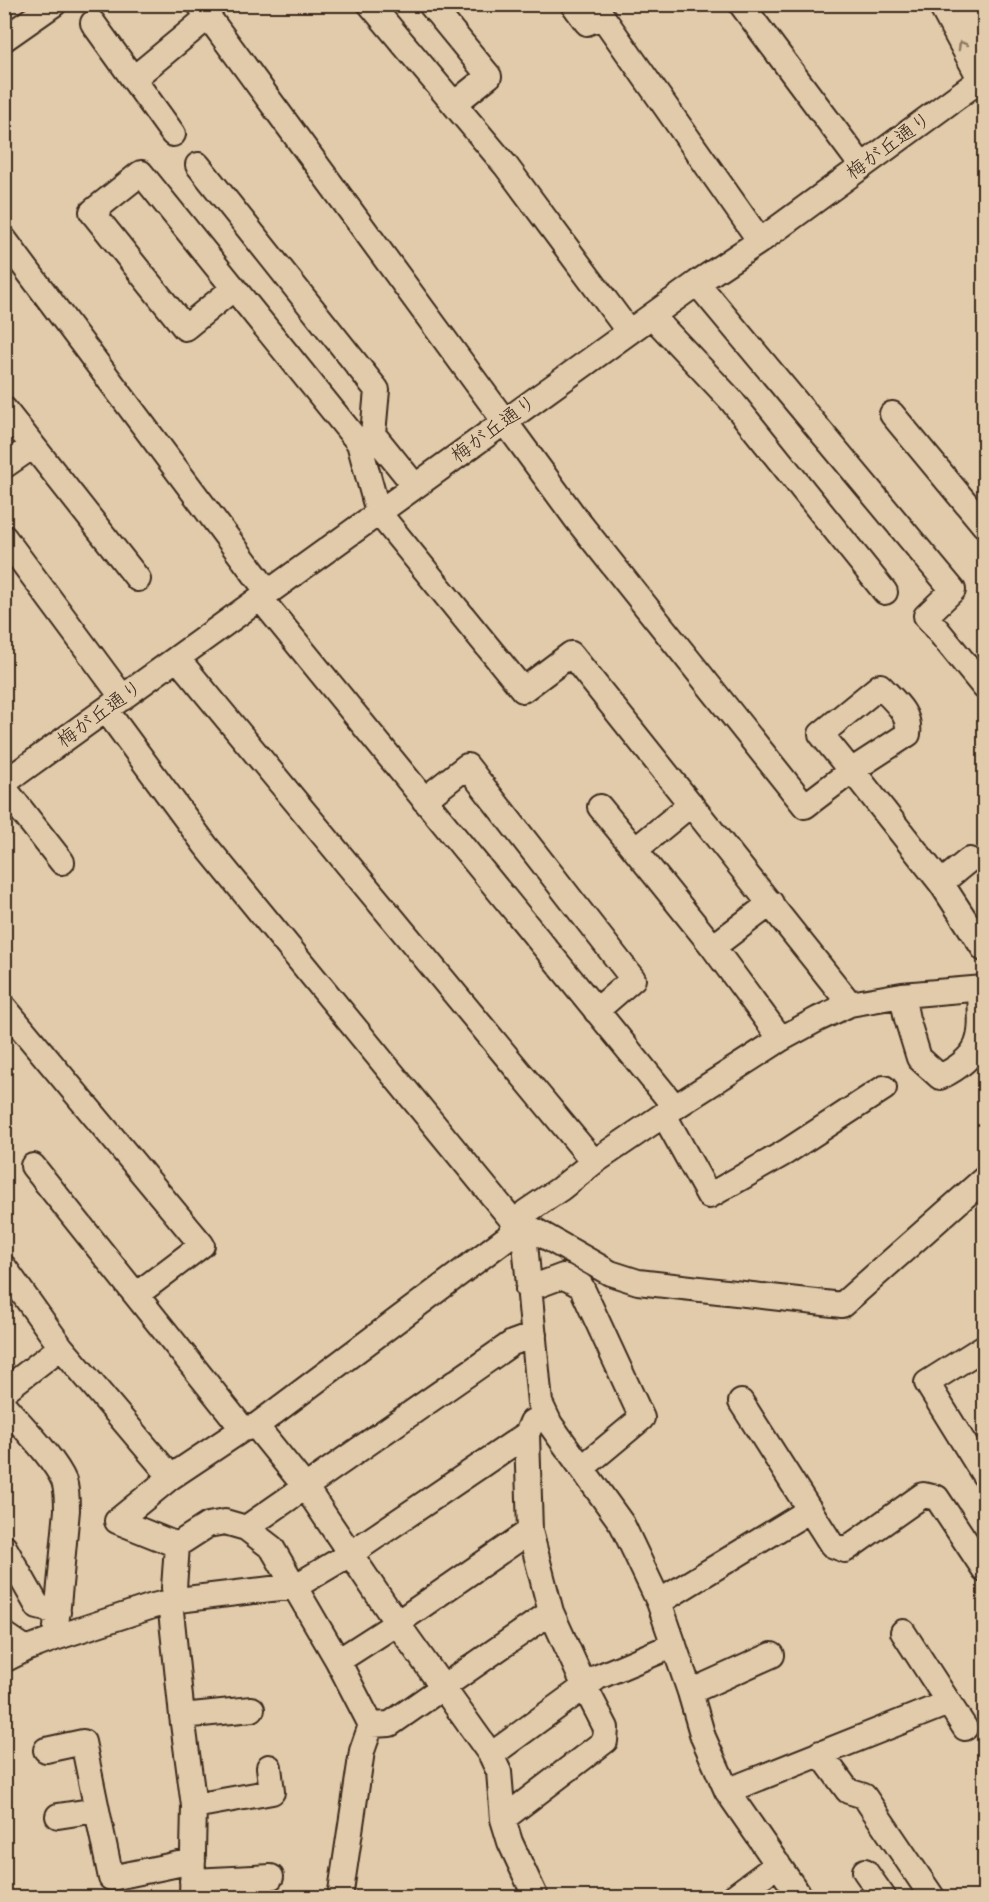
<svg xmlns="http://www.w3.org/2000/svg" width="989" height="1902" font-family="'Architects Daughter','Klee One',sans-serif">
  <rect width="100%" height="100%" fill="#e2cbab"/>
  <filter id="ink" filterUnits="userSpaceOnUse"><feTurbulence type="fractalNoise" baseFrequency=".0167" numOctaves="2"/><feDisplacementMap in="SourceGraphic" scale="12" xChannelSelector="R" yChannelSelector="G"/><feConvolveMatrix kernelMatrix="1 2 1 2 8 2 1 2 1" color-interpolation-filters="sRGB"/></filter>
  <g filter="url(#ink)">
    <g fill="none" stroke-linecap="round" stroke-linejoin="round">
      <defs>
        <path id="minor" d="M199,4L577,520L805,806L851,771L859,779L941,883L984,949
          M370,4L506,166L629,332
          M430,4L489,76L454,104
          M573,4L587,23L602,16L760,241
          M741,4L862,166
          M940,4L984,86
          M964,4L984,42
          M93,23L173,134
          M4,39L54,4
          M133,79L208,17
          M198,165L377,390L373,434L415,486
          M4,239L268,592
          M697,283L953,590L926,616L984,687
          M234,288L185,328L92,212L141,173L359,443L378,512L523,690L571,654L850,1004
          M652,316L731,400L885,592
          M4,409L138,579
          M892,414L984,525
          M4,466L33,446
          M4,537L123,698
          M260,598L675,1107
          M177,658L594,1162
          M880,686C893,700 911,713 908,734L851,771L821,734Z
          M106,710L206,846L508,1215L517,1223L536,1231L610,1273L638,1282L842,1305L984,1179
          M4,783L697,283L760,241L984,77
          M4,788L62,862
          M424,800L467,766L633,979L596,1011
          M691,804L635,850L713,947L781,1039
          M600,807L635,850
          M941,883L969,860
          M713,947L771,903
          M902,995L907,1019L919,1058L940,1077C987,1054 981,1034 980,989
          M4,1007L202,1245L136,1295L243,1429
          M664,1115L709,1196L786,1152L884,1088
          M33,1166L136,1295
          M517,1223L525,1243L540,1403L550,1424L622,1524L659,1602L690,1692L703,1737L727,1791L801,1898
          M4,1267L61,1347
          M528,1289L563,1276L581,1286L642,1418L582,1468
          M984,1347L927,1383L984,1475
          M4,1391L61,1347L171,1477
          M741,1402L832,1545L845,1550L923,1495L937,1498L984,1569
          M4,1405C21,1425 55,1459 64,1481C67,1490 67,1500 67,1510L55,1638
          M256,1426L306,1488L397,1623L491,1755L499,1772L503,1819L510,1842L536,1898
          M246,1528L512,1343L534,1335
          M177,1545L117,1521L171,1477L243,1429L256,1426L508,1237L526,1212L560,1189L594,1162L675,1107L781,1039L818,1019L850,1004L902,995L984,988
          M4,1547L38,1607L58,1612
          M178,1600L174,1588L177,1545L208,1525L225,1522L246,1528L272,1548L338,1661L371,1725L362,1751L340,1898
          M170,1602L182,1716L194,1806L192,1898
          M659,1602L810,1510
          M903,1632L965,1728
          M4,1634L26,1649
          M4,1660L26,1649L55,1638L153,1606L178,1600L296,1586L350,1554L527,1434
          M338,1661L397,1623L530,1531
          M690,1692L772,1655
          M182,1716L252,1709
          M371,1725L390,1724L551,1612
          M46,1750L83,1742L111,1878L193,1861
          M820,1753L848,1791L864,1796L933,1898
          M491,1755L598,1677L674,1645
          M727,1791L948,1703
          M194,1806L272,1792L269,1767
          M58,1816L97,1810
          M503,1819L605,1741L606,1728L585,1687L551,1612L530,1531L527,1434L532,1422
          M865,1871L884,1898
          M192,1881L271,1877
          M732,1898L778,1864"/>
      </defs>
      <!-- minor casing -->
      <use href="#minor" stroke="#3b2a1e" stroke-width="28"/>
      <!-- minor -->
      <use href="#minor" stroke="#e2cbab" stroke-width="24"/>
    </g>
    <!-- one-way arrows -->
    <defs><path id="oneway-chevron" d="M-2-3.5L2.5 0L-2 3.5" fill="none" stroke-width="1.6" stroke-linecap="round" stroke-linejoin="round" transform="scale(1.5)"/></defs>
    <use stroke="#8e7a64" href="#oneway-chevron" transform="translate(962 45) rotate(-119)"/>
  </g>
  <g text-anchor="middle" dominant-baseline="central" stroke-width="4.5" stroke-linejoin="round" paint-order="stroke">
    <!-- street labels -->
    <g font-size="20" fill="#3b2a1e" stroke="#e2cbab">
      <text transform="translate(889 146) rotate(-36)">梅が丘通り</text>
      <text transform="translate(494 429) rotate(-36)">梅が丘通り</text>
      <text transform="translate(100 714) rotate(-36)">梅が丘通り</text>
    </g>
  </g>
  <!-- margin -->
  <rect width="989" height="1902" fill="none" stroke="#e2cbab" stroke-width="24"/>
  <rect x="12" y="12" width="965" height="1878" fill="none" stroke="#3b2a1e" stroke-width="2" filter="url(#ink)"/>
</svg>
